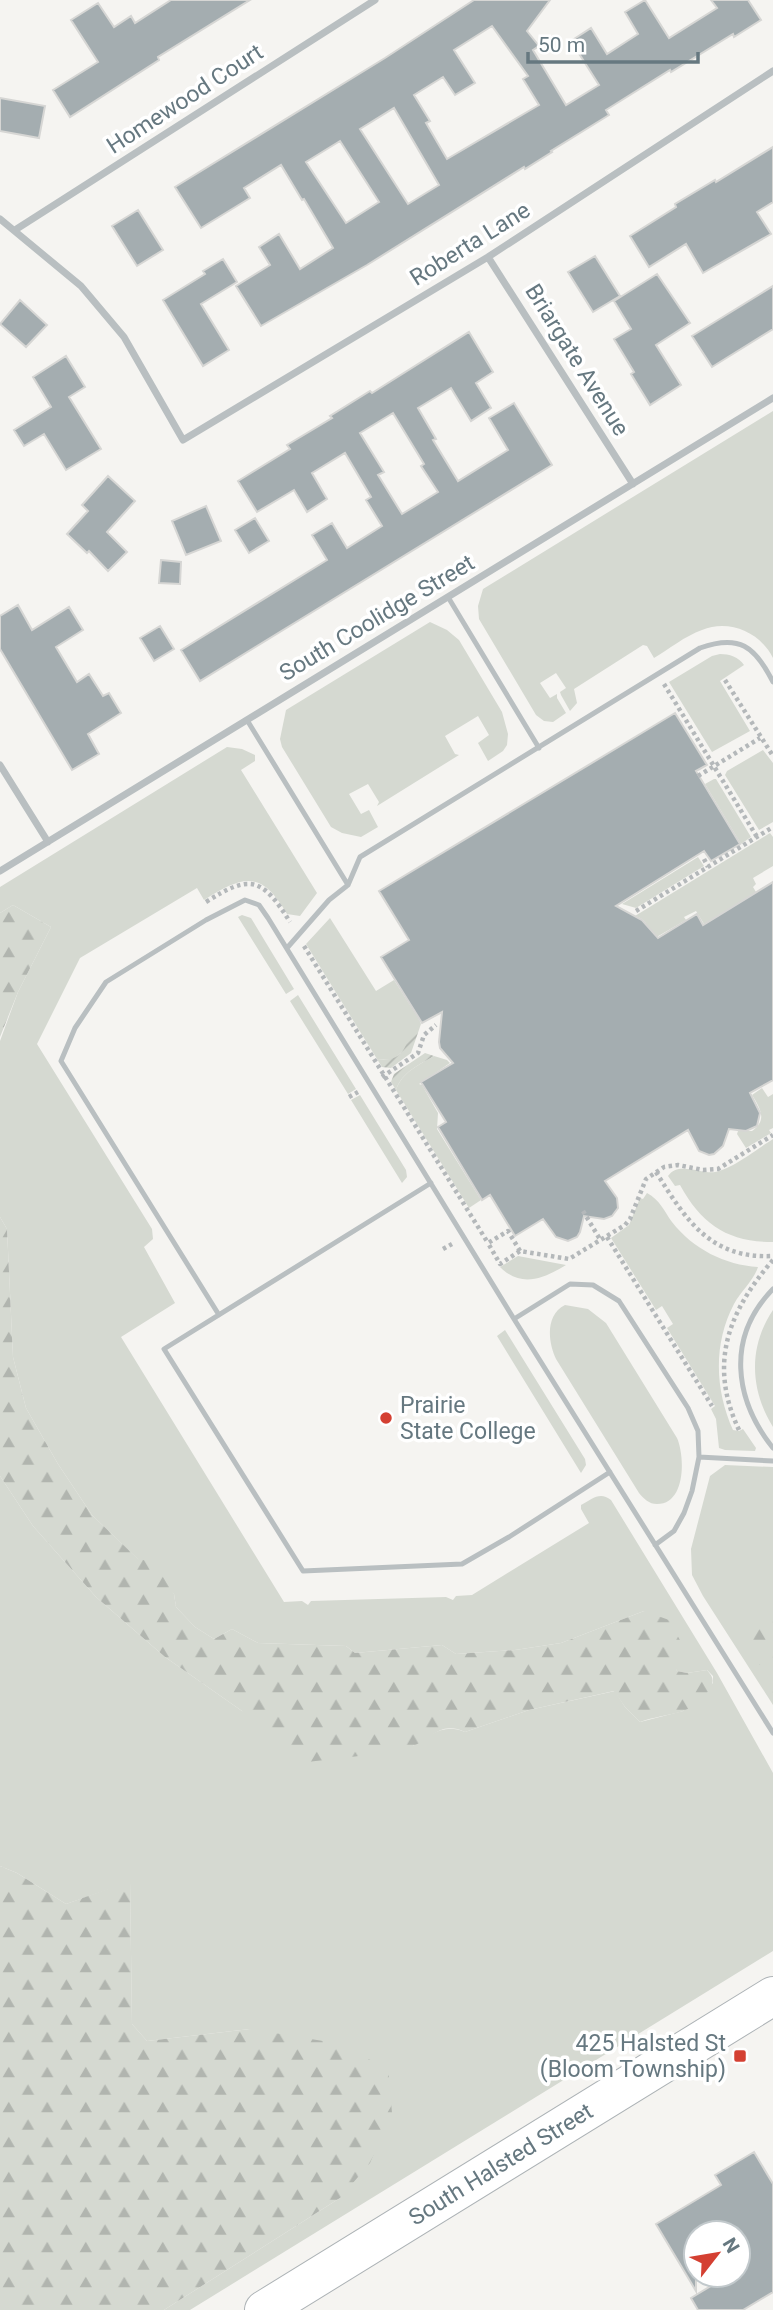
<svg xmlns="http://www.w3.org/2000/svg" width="773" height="2310" font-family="Roboto,sans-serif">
  <defs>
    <pattern id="forest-firs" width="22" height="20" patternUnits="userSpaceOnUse" patternTransform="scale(1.75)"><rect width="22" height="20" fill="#d5d9d1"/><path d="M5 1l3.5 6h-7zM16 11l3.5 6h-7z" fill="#b1b5af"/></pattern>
    <pattern id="garden-furrows" width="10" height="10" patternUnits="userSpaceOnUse" patternTransform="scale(1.75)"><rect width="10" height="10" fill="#d5d9d1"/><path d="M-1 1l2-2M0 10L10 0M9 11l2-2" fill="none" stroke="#b1b5af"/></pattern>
  </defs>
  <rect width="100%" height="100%" fill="#f5f4f1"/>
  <!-- grass -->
  <path fill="#d5d9d1" d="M773,411V658C760,632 729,619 702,630C685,636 669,649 654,658L647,646L643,645L574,689L577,703L570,711L561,695L560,692L566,688L556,673L540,683L550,698L557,694V698L566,713L553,722L544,721L536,715L479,619L478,606L483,589Z
    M430,622L447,630L459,640L502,712L508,734L507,745L503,751L488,761L478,743L489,735L478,716L445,736L455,754L459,755L377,806L379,802L368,784L349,794L361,814L369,810L378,827L361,837L342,833L331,827L282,747L280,739L286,710Z
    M720,654C729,654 739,657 744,665L720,681L750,731L712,752L669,682L712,656Z
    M227,747L242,749L255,755V761L241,770L317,893L300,916L287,914C261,870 244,875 204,900L197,888L80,958L37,1044L152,1229L153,1239L144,1247L175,1303L121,1337L284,1602L302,1601L308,1605L311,1601L446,1597L453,1600L456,1596L472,1595L589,1523L581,1509V1505C592,1499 600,1491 611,1500L717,1673L773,1773V1951L190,2310H164L340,2198L250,2029L147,2041L132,2024L130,1882L66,1904L17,1873L0,1866V1476L33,1526L96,1597L165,1657L242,1711L413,1746C430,1735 444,1723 465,1732L529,1710L615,1691L625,1707L640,1722L683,1711L713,1683V1676L707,1670L687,1673L677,1671L644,1611L561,1643L515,1650L456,1654L442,1645L355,1653L346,1646L258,1643L232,1629L214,1639L195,1627L176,1607L174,1594L92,1515L58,1464L26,1408L13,1357L7,1229L0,1217V1041L18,992L51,927L13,905L0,913V887Z
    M763,750L773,763V822L759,830L725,775L727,771Z
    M714,779H716L751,837L741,844L705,784Z
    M770,833L773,837V866L753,878L756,884L753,887L756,892L704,924L696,911L684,917L686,920L648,942C649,930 649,920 635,916Z
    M698,857L704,866L636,908L622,904Z
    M242,915L251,918L294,989L286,994L238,917Z
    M330,918L376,991L394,980L419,1019L405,1049L393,1060L377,1059L306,944Z
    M298,995L356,1089L348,1094L290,1001Z
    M434,1056L447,1060L450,1063L419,1084L422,1085L438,1113L437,1129L481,1200L469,1208L396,1090C402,1072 419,1065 434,1056Z
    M762,1088L768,1097L773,1094V1128L769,1130L771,1133L746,1148L737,1134L738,1131H752C768,1120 760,1108 752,1095Z
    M360,1095L406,1170L407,1177L402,1183L351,1100Z
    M773,1139V1242C728,1242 702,1225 680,1185L675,1186L668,1176C678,1161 700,1174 715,1172C732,1169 757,1149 773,1139Z
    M647,1193C660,1200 664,1211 672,1222C693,1249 725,1265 758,1267C754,1280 741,1291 734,1304C713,1344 715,1390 733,1430L739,1431L743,1429L756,1448L755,1451L725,1450L719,1448L716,1419L711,1409L715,1406L667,1328L673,1324L662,1306L656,1310L611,1238L629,1225L640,1198L643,1199Z
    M518,1256L566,1265C544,1278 522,1289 500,1267Z
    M565,1305L588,1309L606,1323L677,1438C685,1456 686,1504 657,1504C649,1504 644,1499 639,1493L556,1359C548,1342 545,1315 565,1305Z
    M773,1310V1427C750,1390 748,1347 773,1310Z
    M505,1330L585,1459L586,1465L581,1473L497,1336Z
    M725,1465L773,1467V1705L703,1596L692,1575L691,1549L710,1476Z"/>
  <!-- forest -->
  <path fill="url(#forest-firs)" d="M13,905L51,927L18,992L0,1037V913Z
    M0,1217L7,1229L13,1357L26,1408L58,1464L92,1515L138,1559L154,1562L174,1594L176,1607L195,1627L214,1639L232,1629L258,1643L346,1646L355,1653L442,1645L456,1654L515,1650L561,1643L644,1611L669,1620L687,1653L676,1668L677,1671L687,1673L707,1670C713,1677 715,1681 709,1690C692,1717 668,1712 640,1722L625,1707L614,1691L529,1710L465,1732C439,1720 431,1741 410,1747C374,1756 336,1758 300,1763L242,1711L165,1657L96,1597L33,1526L0,1476Z
    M758,1616H773V1698L767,1689L770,1673L765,1666L750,1662C740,1644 744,1631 758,1616Z
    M0,1866L17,1873L66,1904L130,1881L132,2024L147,2041L250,2029L323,2041L388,2067L392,2113L370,2163L340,2198L164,2310H0Z"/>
  <!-- garden -->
  <path fill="url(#garden-furrows)" d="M419,1019L421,1024L411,1053L391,1068L382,1067L377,1059C411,1063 403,1038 419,1019Z
    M425,1053L434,1056C419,1065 402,1072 396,1090L391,1082L394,1074Z"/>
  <!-- building -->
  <path fill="#a4adb0" stroke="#d6d6d4" stroke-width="2" fill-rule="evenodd" d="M171,0H250L158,57L159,60L70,117L53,90L98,62L71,20L98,3L114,27L131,16L135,23Z
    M474,0H550L527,31L539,46L533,50L566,105L599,85L571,41L591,28L607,54L638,34L625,12L645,0L669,38L717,8L711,0H748L761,20L734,37L733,34L671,72L670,70L606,110L609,115L551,151L552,152L525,169L524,167L367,265L261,326L236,286L270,265L259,247L279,234L300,269L333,248L304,199L302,200L281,165L244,188L250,198L201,228L175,187L385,58ZM492,26L528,76L523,79L539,105L447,159L426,123L430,121L414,95L443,77L455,95L475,83L454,50ZM394,108L439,185L408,204L360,129ZM340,141L379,202L346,223L306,162Z
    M0,98L45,106L39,138L0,131Z
    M773,147V202L757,212L771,234L703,273L686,244L649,267L630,236L676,207L675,204L715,180L716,182Z
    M138,210L163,250L137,266L112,226Z
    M595,256L620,296L593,312L568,272Z
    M223,259L237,282L201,304L229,350L203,366L163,300L205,274L203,271Z
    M657,274L690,323L656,345L681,385L650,405L631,374L634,372L614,339L631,329L614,301Z
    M773,286V329L712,367L692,336Z
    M20,300L47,325L26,347L0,324Z
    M469,332L493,372L476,383L491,408L471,421L451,388L418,408L436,439L433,440L458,481L508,450L489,418L514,403L552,465L200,681L181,650L327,560L312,535L332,523L347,548L382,526L366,500L371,497L345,453L312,473L327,499L307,512L294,490L257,512L238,481L290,449L287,445L332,418L330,416L370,391L372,393ZM393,413L424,464L421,466L438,492L402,514L378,475L384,472L360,433Z
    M66,356L85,387L69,397L101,449L66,470L44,434L24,446L14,430L51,407L33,377Z
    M108,476L135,501L107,532L127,552L108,571L89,551L87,553L67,534L88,511L82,505Z
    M206,506L221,541L186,555L172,521Z
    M255,518L269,541L249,553L235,530Z
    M161,560L181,562L180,584L159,583Z
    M18,605L32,630L69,607L83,630L56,647L77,682L89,674L103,696L109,693L121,713L88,734L99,754L72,770L0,649V616Z
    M160,626L174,649L154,661L140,638Z
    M675,713L707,765L696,771L740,844L711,861L704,851L616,906L642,920L658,938L697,914L703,925L773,882V1080L750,1093L760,1113L757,1126L746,1131L729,1129L723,1146L714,1154L709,1155L699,1151L688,1130L605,1181L617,1198L618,1208L612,1216L604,1219L584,1216L580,1232L577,1237L568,1241L556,1237L543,1219L515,1236L490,1195L482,1200L438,1127L446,1122L421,1082L453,1063L440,1048L439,1042L442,1012L422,1023L381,957L409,940L379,891Z
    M754,2152L773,2184V2292L743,2310H698L691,2298L729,2275H738V2233H696V2291L656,2224L721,2185L715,2175Z"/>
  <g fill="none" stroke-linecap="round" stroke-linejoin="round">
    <defs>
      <g id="primary">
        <path id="s1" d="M264,2310L773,1996"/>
      </g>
    </defs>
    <!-- primary casing -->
    <use href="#primary" stroke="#adb3b6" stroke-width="40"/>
    <!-- path -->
    <path stroke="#b4b8ba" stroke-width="4.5" stroke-dasharray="3.5 3.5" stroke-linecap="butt" d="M725,680L773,756
      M664,684L757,837
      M698,776L760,738
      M704,859L708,867
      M206,902C250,874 262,877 290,922
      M636,911L773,827
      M304,946L488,1243
      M382,1077L418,1053L424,1035L436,1025
      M349,1097L358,1092
      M656,1172C686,1220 710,1259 773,1256
      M583,1211L601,1241
      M607,1237L712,1406
      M443,1249L452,1244
      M520,1251L508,1231L488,1243L500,1264L520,1251L569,1259L625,1225L630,1219L646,1179L664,1167L678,1165L703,1170L718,1169L773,1135
      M739,1430C708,1364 728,1312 773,1260"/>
    <!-- service -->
    <path stroke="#b9bfc1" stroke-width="5" d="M448,597L539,748
      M247,720L348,885
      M287,948L329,900L348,885L360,857L700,648C739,634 755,646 773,682
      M431,1183L164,1349L303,1571L462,1564L509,1537L610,1472
      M773,1289C726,1337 734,1399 773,1448
      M219,1315L61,1061L75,1028L106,982L206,920L245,900L259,905L268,918L514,1319L773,1733
      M514,1319L570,1284L593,1285L619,1301L688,1408L698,1431L699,1457L692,1491L684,1513L674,1531L655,1545
      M699,1457L773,1461"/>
    <!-- minor -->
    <path stroke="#b9bfc1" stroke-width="7" d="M0,219L81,286L124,337L183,440L488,257L773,71
      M15,230L375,0
      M488,257L633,484
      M0,765L48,842
      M0,871L773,398"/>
    <!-- primary -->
    <use href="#primary" stroke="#fff" stroke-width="38"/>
  </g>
  <!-- markers -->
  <g fill="#d44032" stroke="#fff" stroke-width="2.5">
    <circle cx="386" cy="1418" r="7"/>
    <rect x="733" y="2049" width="14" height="14" rx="3.5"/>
  </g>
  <g text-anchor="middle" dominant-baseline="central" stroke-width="7" stroke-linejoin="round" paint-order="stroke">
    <!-- street labels -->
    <g font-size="23" fill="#667880" stroke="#fff">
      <text transform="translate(185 99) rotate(-33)">Homewood Court</text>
      <text transform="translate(470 244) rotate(-32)">Roberta Lane</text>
      <text transform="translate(577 360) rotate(58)">Briargate Avenue</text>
      <text transform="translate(377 618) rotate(-31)">South Coolidge Street</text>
      <text stroke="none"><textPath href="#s1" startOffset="278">South Halsted Street</textPath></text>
    </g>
    <!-- poi labels -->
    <g font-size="23" fill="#667880" stroke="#fff" text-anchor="start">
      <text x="400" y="1405">Prairie<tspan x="400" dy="26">State College</tspan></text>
      <text x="726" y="2043" text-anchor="end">425 Halsted St<tspan x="726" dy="26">(Bloom Township)</tspan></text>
    </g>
  </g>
  <!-- north arrow -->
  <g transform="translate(717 2254) rotate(59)"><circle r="33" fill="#ffffff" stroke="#c2c9cc" stroke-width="2"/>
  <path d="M0-5L12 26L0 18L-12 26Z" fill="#d44032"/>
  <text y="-10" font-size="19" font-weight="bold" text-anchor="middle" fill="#667880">N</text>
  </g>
  <!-- scale -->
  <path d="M528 52v10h170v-10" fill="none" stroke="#667880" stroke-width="3.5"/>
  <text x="538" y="52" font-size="21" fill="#667880" stroke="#ffffff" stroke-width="5" paint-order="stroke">50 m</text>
</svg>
